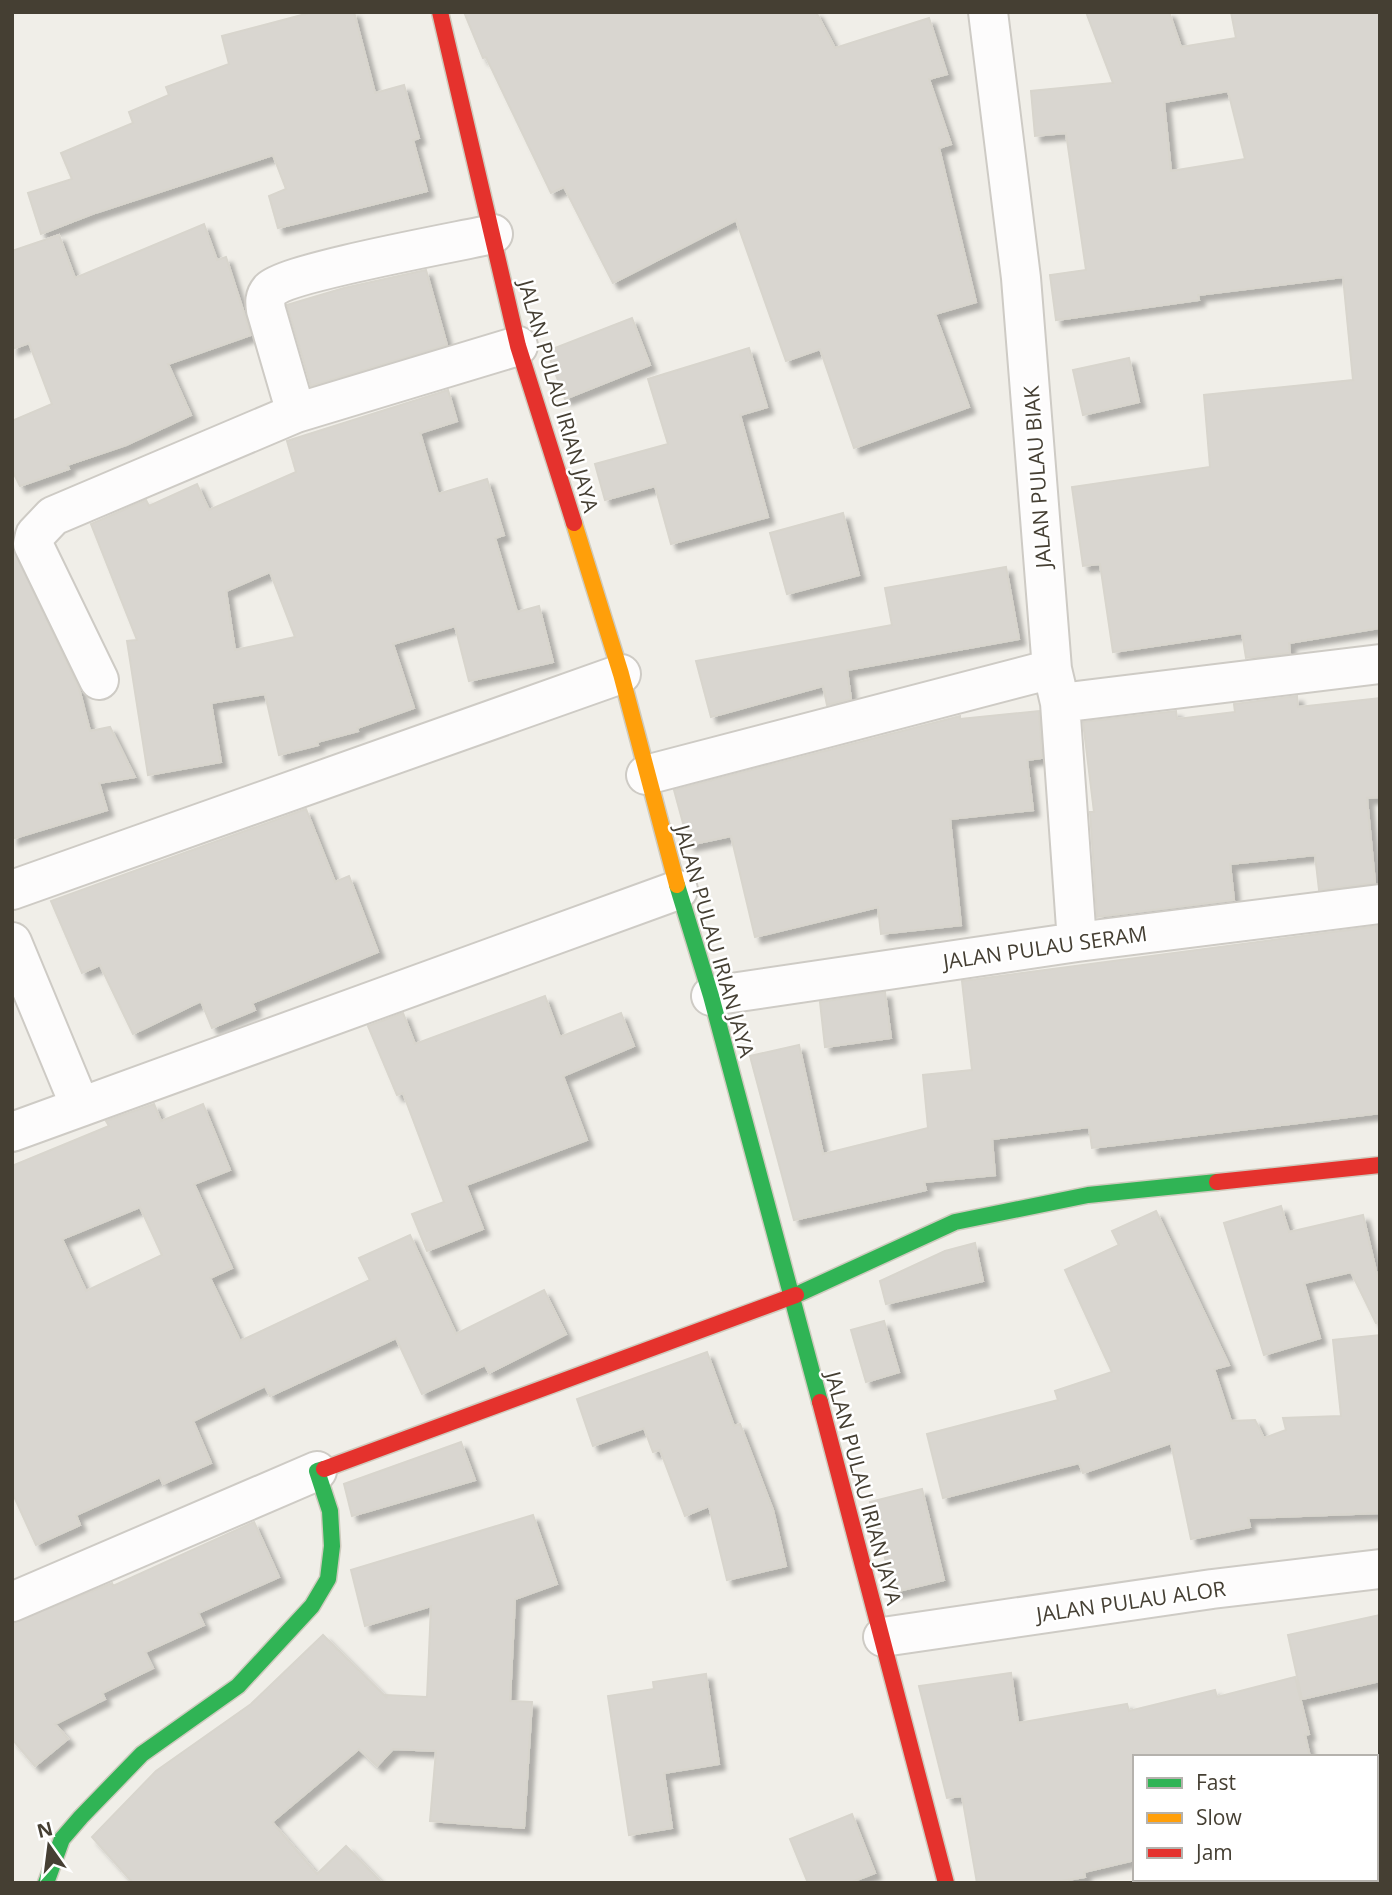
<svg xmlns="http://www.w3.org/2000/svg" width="1392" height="1895" font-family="'Open Sans',sans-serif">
  <defs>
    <filter id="shadow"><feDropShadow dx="6" dy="6" stdDeviation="2" flood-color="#0004"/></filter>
  </defs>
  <rect width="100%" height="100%" fill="#f0eee8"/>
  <!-- building -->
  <path fill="#d9d6d0" stroke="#d8d5cd" stroke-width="2" fill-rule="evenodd" filter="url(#shadow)" d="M313,12H354L375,93L404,85L419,138L413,140L427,191L278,228L269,196L286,189L273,155L92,214L41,234L28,193L72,179L61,153L133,123L129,112L169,95L166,87L229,64L222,36Z
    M464,12H816L835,48L929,18L947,74L929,79L951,144L939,148L976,302L935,314L969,407L854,448L820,349L786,361L736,220L613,283L564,187L551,193L486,57L483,58Z
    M1086,12H1169L1181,47L1236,38L1231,12H1380V628L1289,643L1290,653L1246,658L1242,633L1113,652L1100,564L1083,566L1072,487L1210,467L1204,395L1353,380L1343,277L1198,295L1199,300L1056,320L1050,275L1086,270L1066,133L1035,136L1031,91L1113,83ZM1228,91L1245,159L1171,171L1164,102Z
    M204,224L217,260L226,257L251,335L168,364L191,415L126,445L67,465L69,469L20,486L12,470V421L52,404L29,343L12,349V251L59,235L75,278Z
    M426,270L447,345L311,386L287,305L344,288Z
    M632,318L650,365L565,399L547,351Z
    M749,348L767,407L740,415L768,517L671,544L655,486L605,500L595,464L668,444L648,379Z
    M1129,358L1139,402L1083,415L1073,370Z
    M448,390L457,421L420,433L438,494L487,479L504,535L495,538L517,612L539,606L553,662L469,681L455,626L393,644L414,708L357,728L358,731L317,742L318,745L279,755L265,694L211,703L221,762L148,775L127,641L137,640L91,524L146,500L149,506L197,484L209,510L296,472L287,441ZM270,572L295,637L235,650L226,591Z
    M843,513L859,575L787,594L770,533Z
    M12,546L79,688L90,731L110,727L135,777L99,783L107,810L12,839Z
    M1006,567L1019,639L847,670L851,699L827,705L823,686L711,717L696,661L892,625L885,588Z
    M1297,696L1298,707L1380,698V797L1367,798L1375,883L1319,890L1315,855L1230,864L1234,900L1097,917L1090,812H1094L1083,722L1176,711L1177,719L1235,712L1234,704Z
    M1039,711L1042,758L1027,760L1033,810L950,819L961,925L881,934L878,907L755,937L731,836L689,845L674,790L960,716V719Z
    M306,809L335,882L349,876L378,952L252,1003L255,1010L212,1028L201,1001L133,1034L100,965L82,973L51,901Z
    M1379,926L1380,1113L1092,1148L1089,1127L992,1139L995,1175L924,1182L926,1190L794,1220L750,1056L799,1045L823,1154L928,1128L923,1075L972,1070L962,981Z
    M885,992L891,1038L825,1047L820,1002Z
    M545,996L560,1037L621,1013L634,1046L563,1076L587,1140L466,1185L483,1229L427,1251L412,1214L444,1202L403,1093L397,1095L368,1026L403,1013L415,1044Z
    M154,1104L161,1121L203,1104L230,1170L194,1184L232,1268L210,1278L240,1341L370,1280L359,1258L410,1235L456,1334L544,1290L566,1334L489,1373L485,1365L422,1394L396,1338L270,1396L265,1386L193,1421L211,1463L163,1484L160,1477L76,1515L80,1525L36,1545L12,1492V1166L109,1126L106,1121ZM140,1207L162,1255L86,1291L62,1239Z
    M1281,1206L1289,1232L1363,1215L1380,1288V1322L1376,1323L1351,1272L1304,1283L1320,1338L1264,1355L1224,1223Z
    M1156,1211L1229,1365L1214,1369L1231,1421L1255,1420L1264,1438L1286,1430L1283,1418L1341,1416L1333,1340L1380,1335V1513L1248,1518L1250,1527L1191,1539L1171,1443L1083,1473L1079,1463L943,1498L927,1434L1058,1400L1055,1391L1112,1372L1065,1270L1119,1245L1112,1231Z
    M975,1243L983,1281L886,1304L880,1281L945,1251Z
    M884,1321L899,1372L866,1382L851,1330Z
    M707,1352L734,1426L740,1424L773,1510L786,1566L727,1580L709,1506L685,1516L660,1450L653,1452L644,1428L593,1446L577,1399Z
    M461,1442L475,1480L352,1516L344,1484Z
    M922,1489L944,1580L894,1592L870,1502Z
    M533,1515L557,1584L515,1599L510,1701L532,1702L524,1828L430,1821L436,1751L393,1749L377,1766L359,1749L272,1822L317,1874L346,1846L382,1883H133L92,1837L156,1771L251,1704L323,1635L387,1698L386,1695L427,1697L431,1606L365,1626L351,1570Z
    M254,1522L279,1577L198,1613L204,1625L145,1652L153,1668L102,1693L105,1699L55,1724L68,1739L35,1766L12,1739V1623L112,1583L113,1586Z
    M1380,1615V1681L1302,1699L1288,1635Z
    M1011,1673L1018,1723L1127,1704L1129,1711L1215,1690L1217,1697L1295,1677L1309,1734L1305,1735L1310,1757H1135V1860L1084,1872L1085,1877L1051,1883H977L962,1796L947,1798L919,1686Z
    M706,1674L719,1764L664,1773L672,1828L629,1835L608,1696L654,1689L653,1682Z
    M852,1814L875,1873L849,1883H808L790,1839Z"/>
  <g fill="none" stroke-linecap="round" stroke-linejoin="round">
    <defs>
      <path id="street" d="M988,12L1021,278L1052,669L1060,703L1077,942
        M296,413L266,310C265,303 264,297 270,290C288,272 457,242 493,234
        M99,680L33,544L35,535L53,516L296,413L518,346
        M1060,703L1380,664
        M646,775L1052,669
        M12,890L621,674
        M12,942L80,1106
        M711,996L1077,942L1380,904
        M12,1132L678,890
        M12,1602L317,1471
        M883,1637L1212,1589L1380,1569"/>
      <path id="fast" d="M677,885L711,996L820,1402
        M796,1295L955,1222L1088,1195L1217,1182
        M46,1883L62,1839L81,1817L142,1754L238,1686L312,1606L328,1579L332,1546L330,1511L317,1471L324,1469"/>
      <path id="slow" d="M574,523L621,674L677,885"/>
      <path id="jam" d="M440,12L518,346L574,523
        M1217,1182L1380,1165
        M820,1402L946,1883
        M324,1469L796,1295"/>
    </defs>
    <!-- street casing -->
    <use href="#street" stroke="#cecbc5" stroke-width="42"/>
    <!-- fast casing -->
    <use href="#fast" stroke="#cfcbbe" stroke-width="19"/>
    <!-- slow casing -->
    <use href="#slow" stroke="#cfcbbe" stroke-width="19"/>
    <!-- jam casing -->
    <use href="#jam" stroke="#cfcbbe" stroke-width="19"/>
    <!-- street -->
    <use href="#street" stroke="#fdfcfc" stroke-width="38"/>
    <!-- fast -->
    <use href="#fast" stroke="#30b455" stroke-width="16"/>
    <!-- slow -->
    <use href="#slow" stroke="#ff9f0a" stroke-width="16"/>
    <!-- jam -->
    <use href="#jam" stroke="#e5322d" stroke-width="16"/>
  </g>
  <g text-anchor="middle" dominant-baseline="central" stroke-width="5" stroke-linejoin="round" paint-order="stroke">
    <!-- street labels -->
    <g font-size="21" fill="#453f33" stroke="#fff">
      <text transform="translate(559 396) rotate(74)">JALAN PULAU IRIAN JAYA</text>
      <text transform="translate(1037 477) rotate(-94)">JALAN PULAU BIAK</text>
      <text transform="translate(715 941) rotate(74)">JALAN PULAU IRIAN JAYA</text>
      <text transform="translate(1045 947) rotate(-8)">JALAN PULAU SERAM</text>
      <text transform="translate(864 1488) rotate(75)">JALAN PULAU IRIAN JAYA</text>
      <text transform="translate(1131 1601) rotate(-8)">JALAN PULAU ALOR</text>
    </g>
  </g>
  <!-- border -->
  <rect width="1392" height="1895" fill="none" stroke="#453f33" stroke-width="28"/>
  <!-- legend -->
  <rect x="1133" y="1755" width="245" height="126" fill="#ffffff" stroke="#b5b2ad" stroke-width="2"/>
  <rect x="1147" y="1778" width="35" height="10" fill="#30b455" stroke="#b5b2ad" stroke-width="2"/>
  <text x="1196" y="1790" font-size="21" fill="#453f33">Fast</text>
  <rect x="1147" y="1813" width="35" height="10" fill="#ff9f0a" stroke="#b5b2ad" stroke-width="2"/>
  <text x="1196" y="1825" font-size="21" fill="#453f33">Slow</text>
  <rect x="1147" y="1848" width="35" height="10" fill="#e5322d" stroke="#b5b2ad" stroke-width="2"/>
  <text x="1196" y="1860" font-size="21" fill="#453f33">Jam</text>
  <!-- north arrow -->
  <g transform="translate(49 1846) rotate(346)" stroke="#ffffff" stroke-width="5" paint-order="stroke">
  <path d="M0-5L12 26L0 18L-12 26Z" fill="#453f33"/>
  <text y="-10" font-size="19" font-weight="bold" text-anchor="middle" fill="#453f33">N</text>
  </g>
</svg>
